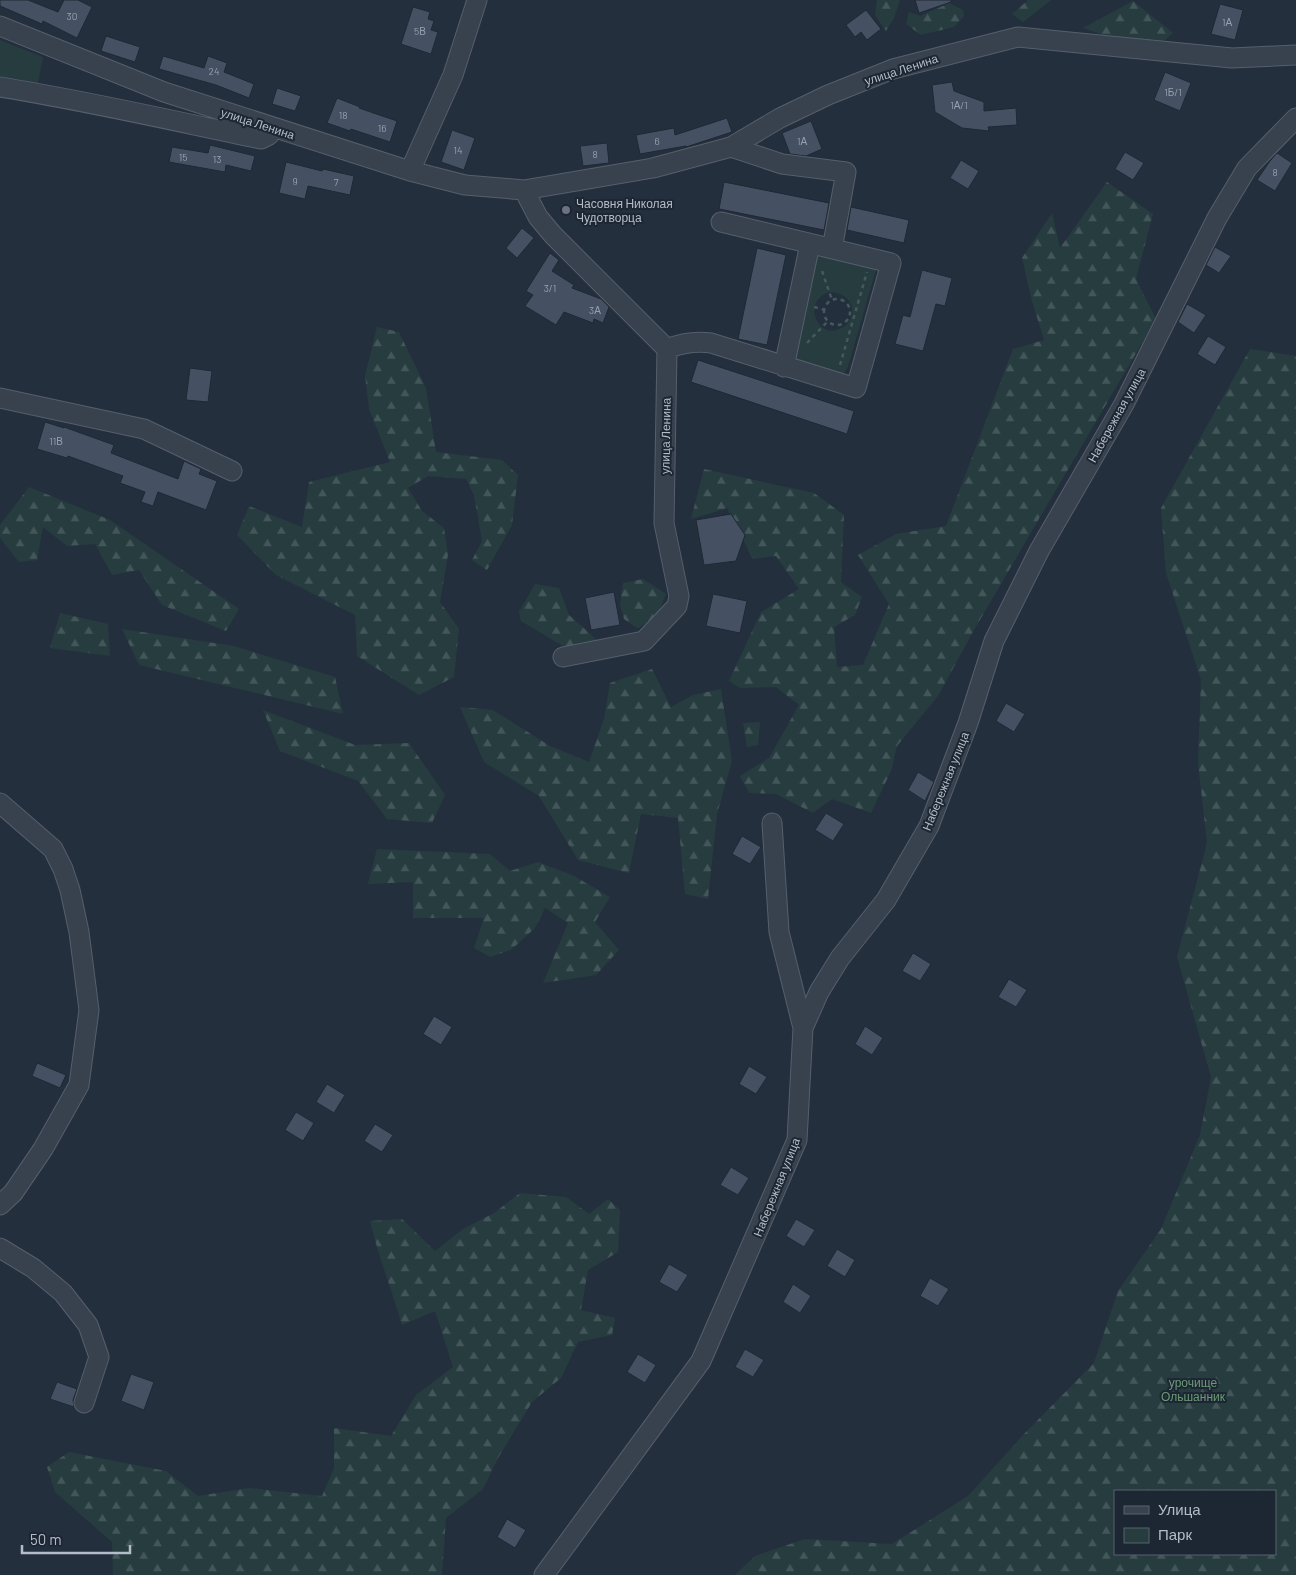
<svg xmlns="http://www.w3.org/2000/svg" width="1296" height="1575" font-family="Barlow,sans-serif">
  <defs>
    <pattern id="forest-firs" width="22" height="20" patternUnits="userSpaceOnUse" patternTransform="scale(1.25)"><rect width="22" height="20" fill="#263c3f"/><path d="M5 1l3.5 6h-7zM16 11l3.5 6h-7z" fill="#435659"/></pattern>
  </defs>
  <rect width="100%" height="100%" fill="#242f3e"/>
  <!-- green -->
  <path fill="#263c3f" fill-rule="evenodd" d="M0,40L43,57L37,87L0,84Z
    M820,252L871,264L876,270L848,367L840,380L796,366L793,352L815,258ZM830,292C844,293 856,302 851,317C849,322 846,326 841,328C817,341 801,300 830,292Z"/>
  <!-- forest -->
  <path fill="url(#forest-firs)" fill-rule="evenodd" d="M877,0H900L894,18L886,31L875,15Z
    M944,0H950L951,4L963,10L964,16L954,27L921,35L906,24L909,12L920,16L945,5Z
    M1028,0H1051L1023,22L1012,14Z
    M1133,1L1173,33L1159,45L1119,40L1083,28Z
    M1107,182L1153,214L1136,279L1156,319L974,630L938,696L897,746L891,771L871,813L832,799L813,813L776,794L749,793L740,776L769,758L799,705L776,687L740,688L729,681L761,612L799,589L776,556L753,559L727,508L691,519L704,469L814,493L844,515L841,582L862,597L855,615L834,627L837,667L863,665L889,604L858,555L896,534L946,526L1013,349L1044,340L1032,301L1022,258L1052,213L1060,248Z
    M377,327L399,332L426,388L436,452L502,460L518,475L512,525L487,570L472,560L482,541L474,495L466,479L428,476L408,488L422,511L444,528L448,555L440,602L459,629L454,677L419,695L357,656L355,615L276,575L237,535L249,506L302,527L309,482L390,462L369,409L365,376Z
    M1250,349L1296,356V1575H735L755,1556L805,1539L892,1544L968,1496L1024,1434L1094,1363L1118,1291L1161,1229L1200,1135L1211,1077L1177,957L1207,843L1198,763L1201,680L1166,573L1161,508ZM1275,1491V1554H1115V1491Z
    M29,487L110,520L239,609L226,631L162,605L139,570L112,575L95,544L67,546L43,527L37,560L19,562L0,538V525Z
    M643,579L666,594L656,619L637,628L624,619L620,605L623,583Z
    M535,584L559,588L569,615L596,639L593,648L568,649L521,621L519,612Z
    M60,613L108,624L110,656L50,648Z
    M122,629L234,646L335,677L343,714L139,665Z
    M652,669L671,707L693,695L721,689L732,761L717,814L708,899L685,894L678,818L641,814L629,873L578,860L539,796L484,762L460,707L493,710L550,746L589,762L604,719L610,683Z
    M263,710L355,745L409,743L445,795L432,823L387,819L358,781L280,751Z
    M760,722L758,745L747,747L743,723Z
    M377,849L490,854L510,871L538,862L574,876L610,897L595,922L619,950L596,975L543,983L568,923L545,908L535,928L511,950L490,957L474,948L484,918H413V882L368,884Z
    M520,1193L566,1197L589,1214L608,1199L620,1210L618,1252L588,1270L581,1310L615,1318L612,1335L578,1342L561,1378L532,1402L498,1458L483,1489L446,1518L442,1575H113L112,1542L55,1492L47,1467L69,1452L166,1471L198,1496L249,1488L322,1496L334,1468V1428L391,1436L416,1395L453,1367L435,1311L402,1325C392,1290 378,1256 370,1221L402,1219L435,1251L463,1229L494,1213Z"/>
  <!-- building -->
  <path fill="#455162" stroke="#1f2835" d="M0,0H28L58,12L64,0H78L92,7L77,38L43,21L42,24L0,6Z
    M915,0H951V2L919,13Z
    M1220,4L1243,10L1235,40L1211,34Z
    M413,7L430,12L428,19L434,21L431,30L438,32L431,54L401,44Z
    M866,10L881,29L867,40L861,32L855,37L846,25Z
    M106,36L140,47L135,62L101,51Z
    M163,56L204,68L208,56L227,63L224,72L254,84L249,98L216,85L159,69Z
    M1165,72L1191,83L1180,111L1154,100Z
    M952,82L954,91L984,102V111L1016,108L1017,125L988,127L989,131L962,128L935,112L932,85Z
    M277,88L301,96L295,111L272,104Z
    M337,98L360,107L359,108L397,121L390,142L351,129L350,131L327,123Z
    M727,118L732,132L686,147V146L640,154L636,135L674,128L675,135Z
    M811,121L822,149L806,156L790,154L782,133Z
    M452,130L475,138L464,170L441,162Z
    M607,143L609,163L583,166L580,146Z
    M210,145L255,156L251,171L226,165L225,172L169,162L172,147L208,153Z
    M1125,152L1144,163L1133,180L1115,169Z
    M1277,153L1292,163L1275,191L1257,180L1270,161Z
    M961,160L979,171L968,189L950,178Z
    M286,162L322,171L323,169L354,176L350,195L308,186L305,199L279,193Z
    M724,182L829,203L824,230L719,209Z
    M851,207L909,220L904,243L847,230Z
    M522,228L534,238L517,258L506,248Z
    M1215,247L1231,256L1219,273L1206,265Z
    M757,248L786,255L767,345L738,339Z
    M550,253L559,260L552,271L574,285L572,288L601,299L609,307L603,323L594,319L593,323L564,312L556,325L525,306L533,295L526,291Z
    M922,270L952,278L945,306L936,304L923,351L895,344L903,315L910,317Z
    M1187,304L1206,315L1194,333L1178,322Z
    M1208,336L1226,347L1215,365L1197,354Z
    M698,360L854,411L847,434L691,382Z
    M190,368L212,371L208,402L186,400Z
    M45,422L64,428V427L114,445L111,453L178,479L184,461L201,469L199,474L217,481L206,510L158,492L153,506L141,502L145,492L120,483L123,476L68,456L67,458L37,449Z
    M731,514L745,535L736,561L704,565L696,520Z
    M614,592L620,625L591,630L585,598Z
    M713,594L747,601L740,633L706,626Z
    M1006,703L1025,714L1014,732L996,721Z
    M918,772L934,782L925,801L908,790Z
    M826,813L844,824L833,841L815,830Z
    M742,836L761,847L750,864L732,854Z
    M913,953L931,964L920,981L902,971Z
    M1009,979L1027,990L1016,1007L998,997Z
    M434,1016L452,1027L441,1045L423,1034Z
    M865,1026L883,1038L872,1055L855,1044Z
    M37,1063L66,1075L60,1088L32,1076Z
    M749,1066L767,1077L756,1094L739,1084Z
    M327,1084L345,1095L334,1113L316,1102Z
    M296,1112L314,1123L303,1141L285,1130Z
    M375,1124L393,1135L382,1152L364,1141Z
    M731,1167L749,1178L738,1195L720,1185Z
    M796,1219L815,1230L804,1247L786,1236Z
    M837,1249L855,1260L845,1277L827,1266Z
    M669,1264L688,1275L677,1292L659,1282Z
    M930,1278L949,1289L938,1306L920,1296Z
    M793,1284L811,1296L800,1313L783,1302Z
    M745,1349L764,1360L753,1377L735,1367Z
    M638,1354L656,1365L645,1383L627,1372Z
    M131,1374L154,1382L144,1410L121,1401Z
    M57,1382L77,1389L73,1400L74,1407L50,1399Z
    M507,1519L526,1530L515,1548L497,1537Z"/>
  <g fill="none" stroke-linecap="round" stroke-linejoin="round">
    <defs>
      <path id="minor" d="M0,26L164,92L410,171L465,185L524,190L653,168L731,147L780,118L828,95L893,69L1018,37L1232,58L1296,55
        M0,87C88,101 174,121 261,139L269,135L273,127
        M731,147L782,164L846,172L832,249
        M410,171L453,75L477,0
        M524,190L538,217L553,235L667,349L664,523L679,596L677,606L644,641L563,657
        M667,349C682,343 695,341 711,343L856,388L891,263L721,222
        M784,367L810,244
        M0,398L144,429L232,471
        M0,803L53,849L63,869L70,890L79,932L89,1010L79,1085L43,1149L13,1193L0,1205
        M772,823L779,932L803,1028
        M0,1248L33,1268L63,1293L88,1325L99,1357L84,1403
        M544,1575L701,1361L797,1140L803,1028L819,992L840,958L886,900L929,826L968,723L994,641L1039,551L1124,404L1217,218L1247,168L1296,118"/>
    </defs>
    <!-- minor casing -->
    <use href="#minor" stroke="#565f6c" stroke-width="21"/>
    <!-- path -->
    <path stroke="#44595c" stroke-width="2.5" stroke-dasharray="4 4" stroke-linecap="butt" d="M822,271L832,300
      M824 312a13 13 0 1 1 26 0a13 13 0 1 1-26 0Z
      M814,307L825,310
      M807,343L828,321
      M840,365L867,272"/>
    <!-- minor -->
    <use href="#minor" stroke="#38414e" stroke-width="19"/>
  </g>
  <!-- markers -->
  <circle fill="#6b7280" stroke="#1d2633" stroke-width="2" cx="566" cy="210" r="5"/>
  <g text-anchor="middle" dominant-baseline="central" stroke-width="4" stroke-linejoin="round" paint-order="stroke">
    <!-- number labels -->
    <g font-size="10" fill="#98a1af">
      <text x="72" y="16">30</text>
      <text x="1227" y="22">1А</text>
      <text x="420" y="31">5В</text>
      <text x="214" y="71">24</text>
      <text x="1173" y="92">1Б/1</text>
      <text x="959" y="105">1А/1</text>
      <text x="343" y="115">18</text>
      <text x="382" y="128">16</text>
      <text x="657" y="141">6</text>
      <text x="802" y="141">1А</text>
      <text x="458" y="150">14</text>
      <text x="595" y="154">8</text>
      <text x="183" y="157">15</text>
      <text x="217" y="159">13</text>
      <text x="1275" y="172">8</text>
      <text x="295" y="181">9</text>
      <text x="336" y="182">7</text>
      <text x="550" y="288">3/1</text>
      <text x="595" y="310">3А</text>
      <text x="56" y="441">11В</text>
    </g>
    <!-- street labels -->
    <g font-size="12" fill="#b4bcc9" stroke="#1d2633">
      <text transform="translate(901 69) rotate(-18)">улица Ленина</text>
      <text transform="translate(258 123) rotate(18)">улица Ленина</text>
      <text transform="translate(1116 415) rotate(-61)">Набережная улица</text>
      <text transform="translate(665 436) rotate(-89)">улица Ленина</text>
      <text transform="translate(945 781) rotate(-68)">Набережная улица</text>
      <text transform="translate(776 1187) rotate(-68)">Набережная улица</text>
    </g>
    <!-- poi labels -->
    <g font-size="12" fill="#b4bcc9" stroke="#1d2633" text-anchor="start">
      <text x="576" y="203">Часовня Николая<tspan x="576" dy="14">Чудотворца</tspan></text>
    </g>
    <!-- park labels -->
    <g font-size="12" fill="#6b9a76" stroke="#1d2633">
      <text x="1193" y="1382">урочище<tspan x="1193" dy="14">Ольшанник</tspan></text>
    </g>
  </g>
  <!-- legend -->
  <rect x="1114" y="1490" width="162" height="65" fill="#1d2633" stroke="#59626f"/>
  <rect x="1124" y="1506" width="25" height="8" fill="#38414e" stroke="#59626f"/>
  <text x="1158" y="1515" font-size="15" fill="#b4bcc9">Улица</text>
  <rect x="1124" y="1528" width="25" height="15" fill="#263c3f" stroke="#59626f"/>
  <text x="1158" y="1540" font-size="15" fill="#b4bcc9">Парк</text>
  <!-- scale -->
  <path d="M22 1545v8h108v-8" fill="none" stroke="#b4bcc9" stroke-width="2.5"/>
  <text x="30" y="1545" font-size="15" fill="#b4bcc9" stroke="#1d2633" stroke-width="4" paint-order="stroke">50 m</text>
</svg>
